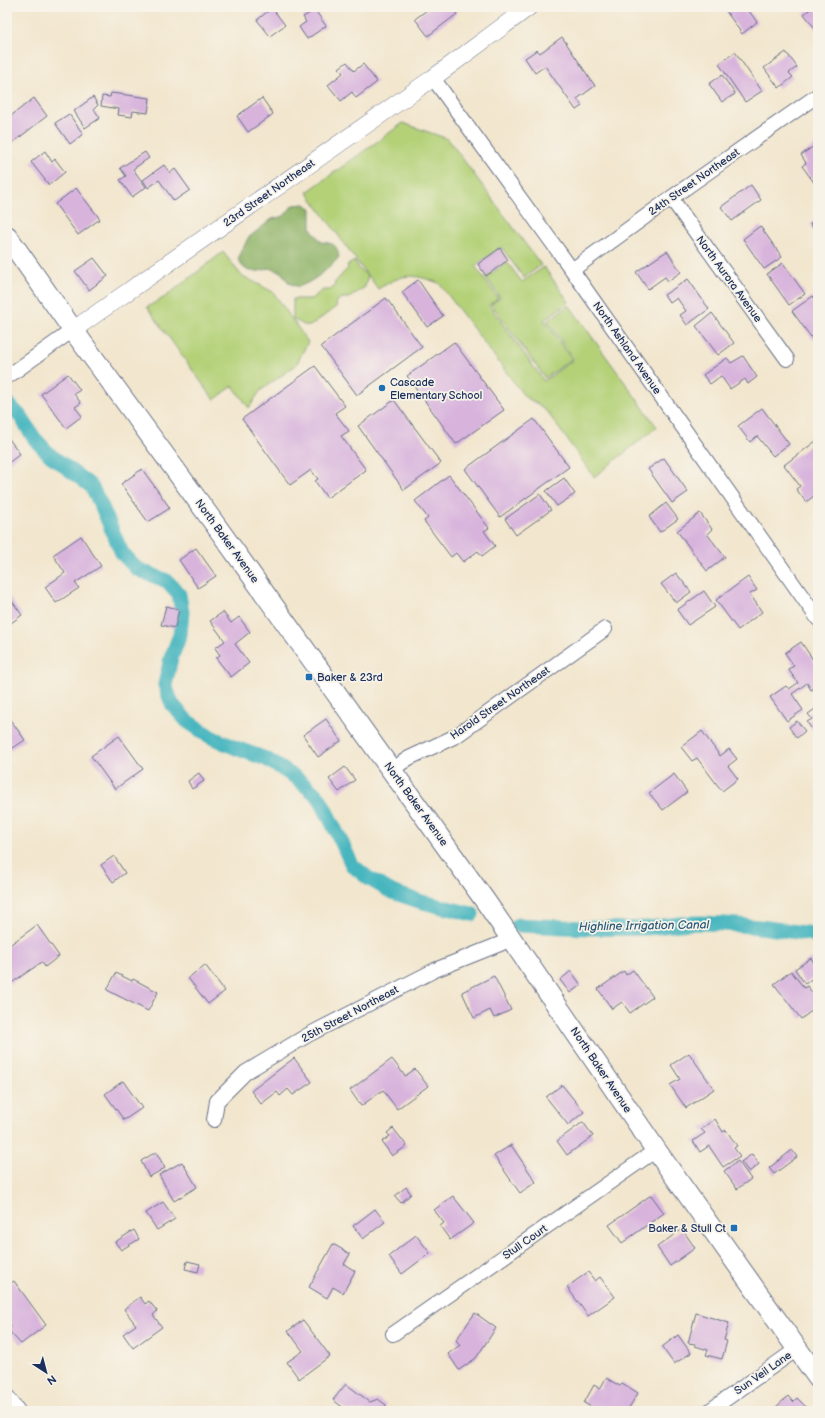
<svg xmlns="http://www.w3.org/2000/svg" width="825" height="1418" font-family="'Balsamiq Sans',sans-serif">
  <rect width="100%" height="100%" fill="#f7f3e8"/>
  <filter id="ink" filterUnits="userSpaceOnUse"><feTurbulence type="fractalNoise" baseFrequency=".025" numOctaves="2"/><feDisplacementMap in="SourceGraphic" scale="8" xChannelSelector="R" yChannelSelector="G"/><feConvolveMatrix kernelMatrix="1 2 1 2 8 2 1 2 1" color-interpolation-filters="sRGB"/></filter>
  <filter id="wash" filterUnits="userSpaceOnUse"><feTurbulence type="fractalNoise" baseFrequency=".012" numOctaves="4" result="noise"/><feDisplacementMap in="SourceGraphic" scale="16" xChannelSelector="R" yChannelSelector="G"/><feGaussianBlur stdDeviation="0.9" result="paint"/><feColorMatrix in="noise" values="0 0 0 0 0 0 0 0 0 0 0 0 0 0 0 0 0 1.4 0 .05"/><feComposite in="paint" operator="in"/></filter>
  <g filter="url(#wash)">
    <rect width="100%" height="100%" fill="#f2e6ce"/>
    <!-- green -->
    <path fill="#b4d178" stroke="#68806b" d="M403,123L448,139L541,265L524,278L501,247L475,266L498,298L489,305L544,381L574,359L547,321L569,305L657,427L594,477L548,413L539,405L525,397L439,283C409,273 405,273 378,289L368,275L365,287L349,298H342L337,301L336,307L310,326L304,325L293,319V299H311L323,290H330L334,287L335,282L348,268L347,265L355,261L359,269L367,275L307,192Z
      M223,252L241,275L273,292L308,342L296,365L260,391L249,408L233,386L214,400L147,307L165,297Z
      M507,262L522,282L544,267L569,302L544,320L572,359L545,378L491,304L500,298L486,277Z"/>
    <!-- forest -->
    <path fill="#8fb368" stroke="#557163" d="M305,204L311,209V228L321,242C333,243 337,244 339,257C329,269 313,282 298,287L289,283L281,272L270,268C256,273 244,274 238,259L248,238L272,219L284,216L293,205Z"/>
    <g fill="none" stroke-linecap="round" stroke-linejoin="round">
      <!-- canal -->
      <path stroke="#47b6bf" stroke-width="15" d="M7,403L21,417L34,438L50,455L91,486L102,507L122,553L137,569L167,581L179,594L182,612L180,635L171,658L165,685L172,704L187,721L211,737L236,748L266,759L295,777L319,797L342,843L352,865L368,878L392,892L422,902L472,914
        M518,925C561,927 603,930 646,928C662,927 678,923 694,923C736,923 777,929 818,935"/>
    </g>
    <g id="blocks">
      <!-- building -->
      <path fill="#d8b4dd" d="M431,7H461L456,11L457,14L428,36L415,19Z
        M731,7H746L757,22L742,34L726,11Z
        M813,7H818V32L804,14Z
        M272,8L285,25L270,36L257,20Z
        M315,10L326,26L307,39L299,27L306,22L303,17Z
        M562,37L595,86L577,99L582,106L576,110L545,66L535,73L525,58L537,50L540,53Z
        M735,52L762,91L745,102L719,64Z
        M786,52L797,67L789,73L793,77L779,88L764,68Z
        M347,62L354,71L363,64L377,82L356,98L352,92L341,101L328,85L343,73L339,68Z
        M722,75L735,94L722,102L709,84Z
        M111,93L150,98L148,113L133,111L132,117L118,115L119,109L101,106L102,96L110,97Z
        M93,97L98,105L94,109L100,118L85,128L74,111Z
        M34,98L47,116L7,147V119Z
        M262,98L273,114L248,132L237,116Z
        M69,114L83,134L70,144L55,123Z
        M817,144L818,145V188L802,166L806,163L801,155Z
        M45,151L52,162L55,159L65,172L49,185L31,162Z
        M145,152L149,158L133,169L146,187L132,197L120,180L126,176L120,168Z
        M164,165L170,173L175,169L190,190L174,201L159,180L148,188L143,180Z
        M751,185L761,200L732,221L721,207Z
        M76,188L100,219L78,235L55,204Z
        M818,219V229L815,231L810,224Z
        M760,226L782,257L764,269L743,239Z
        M500,248L508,260L486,276L478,264Z
        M667,251L681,272L668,281L665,277L648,289L636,272Z
        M94,258L108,276L89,290L75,271Z
        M783,263L805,294L789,305L767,274Z
        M688,279L709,309L687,325L680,315L686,311L677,298L670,303L664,295Z
        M418,280L443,316L427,327L402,292Z
        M813,296L818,303V337L813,340L792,311Z
        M386,298L422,347L357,395L321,346Z
        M712,313L734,343L718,355L696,326Z
        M454,342L504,410L456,444L407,376Z
        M743,356L757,377L748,384L745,379L730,389L721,376L710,384L703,375L727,358L731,363Z
        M315,366L345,406L335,413L349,431L341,436L366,470L327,498L315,481L318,479L311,470L290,485L242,419Z
        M68,374L80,390L74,394L81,403L75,407L82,416L66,428L41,394Z
        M394,400L441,463L404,490L358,426Z
        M762,408L789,444L773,456L757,436L750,442L738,426Z
        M534,419L569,467L500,517L465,469Z
        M7,436L20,454L7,464Z
        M816,441L818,443V493L806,502L796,489L800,486L784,465Z
        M664,458L688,492L672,503L648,469Z
        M142,469L170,508L148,522L121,484Z
        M449,475L489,528L484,531L495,546L482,556L478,551L463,562L456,553L451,557L424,521L428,518L415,501Z
        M564,478L575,494L557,506L546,491Z
        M540,494L551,510L516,535L505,519Z
        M666,503L678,519L660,532L649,517Z
        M700,513L712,529L707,534L725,557L707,571L677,531Z
        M81,536L101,566L75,583L79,588L56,603L45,587L65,573L53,555Z
        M196,548L216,576L198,588L179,560Z
        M676,573L691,592L676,603L661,584Z
        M748,577L757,590L750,594L762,612L738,630L716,600Z
        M704,591L715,607L688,625L677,610Z
        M7,594L22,615L7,626Z
        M166,606L179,609L175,628L161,625Z
        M223,612L231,623L239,617L250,632L235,644L249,663L231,677L216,658L220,655L215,648L225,641L210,621Z
        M801,642L818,667V686L811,690L807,683L792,694L803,710L787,721L770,697L786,686L789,689L798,683L788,669L794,666L785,653Z
        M818,707V738L807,722L812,719L808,714Z
        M7,715L25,740L7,752Z
        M326,719L341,741L318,757L303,735Z
        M797,721L805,731L797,738L789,727Z
        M702,731L720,756L729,749L737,759L728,766L738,779L722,791L697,758L692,761L681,747Z
        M119,736L143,769L115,789L91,756Z
        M345,767L355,780L339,792L329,779Z
        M199,773L204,781L192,789L188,781Z
        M674,774L687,792L663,810L649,793Z
        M114,856L125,873L113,882L101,865Z
        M37,925L59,956L45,967L42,962L10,984L7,979V947Z
        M811,958L818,969V974L805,984L795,969Z
        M205,965L225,991L208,1004L188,978Z
        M633,970L653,997L630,1013L622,1002L612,1009L598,989L624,971L626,975Z
        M571,971L581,985L570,993L560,980Z
        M791,971L804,988L807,986L818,1000V1006L801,1019L774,984Z
        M116,973L132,981L133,979L158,992L148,1011L107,990Z
        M494,976L511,1010L494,1018L490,1010L474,1018L462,992Z
        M689,1053L714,1089L686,1108L670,1085L680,1079L671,1065Z
        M294,1058L312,1082L293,1095L288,1089L280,1096L277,1092L261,1104L251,1091Z
        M392,1059L405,1076L415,1069L428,1086L397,1109L383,1090L361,1106L350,1090Z
        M123,1081L142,1108L124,1120L105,1094Z
        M562,1085L584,1112L568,1125L546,1097Z
        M715,1119L723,1132L726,1130L737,1146L734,1148L740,1156L723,1167L709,1146L700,1152L693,1141L705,1133L701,1129Z
        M583,1122L593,1136L567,1155L557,1141Z
        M393,1128L407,1146L392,1156L382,1142L390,1136L387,1133Z
        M511,1145L536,1182L520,1193L494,1156Z
        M792,1150L797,1157L774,1174L769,1168Z
        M156,1152L165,1168L149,1177L141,1161Z
        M752,1154L759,1164L749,1172L741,1162Z
        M738,1161L751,1179L737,1189L724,1171Z
        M182,1162L197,1187L174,1201L159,1175Z
        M406,1187L411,1194L401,1203L395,1196Z
        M651,1195L664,1213L622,1243L609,1225Z
        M453,1196L474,1223L450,1240L440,1226L444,1223L434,1210Z
        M163,1202L175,1219L157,1230L146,1213Z
        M375,1209L385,1222L363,1239L353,1226Z
        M682,1229L695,1248L670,1266L657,1247Z
        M134,1230L139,1239L121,1250L115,1242Z
        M416,1235L430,1253L402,1274L389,1256Z
        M333,1244L350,1254L344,1264L355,1271L343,1293L333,1287L327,1298L309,1287Z
        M187,1261L200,1264L198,1272L185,1269Z
        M588,1272L595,1281L600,1277L615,1297L588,1316L567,1287Z
        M14,1281L46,1325L21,1344L7,1329L11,1327L7,1322V1286Z
        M140,1297L145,1304L149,1301L157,1311L153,1315L162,1327L133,1348L123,1334L136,1325L124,1309Z
        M475,1313L496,1328L476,1358L459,1370L448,1354L460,1345L456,1340Z
        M696,1313L729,1323L724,1340L727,1341L722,1359L706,1355L708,1350L695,1346V1344L688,1343Z
        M303,1320L330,1356L299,1379L287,1362L303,1351L288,1331Z
        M678,1335L691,1353L674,1364L662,1347Z
        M606,1378L620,1386L622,1383L638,1393L627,1411H616L609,1407L607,1411H599L584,1403L594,1385L600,1389Z
        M346,1384L370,1402L378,1399L386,1405L385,1411H348L333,1400Z
        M788,1396L793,1402L797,1398L810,1411H776L774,1409Z"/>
    </g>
  </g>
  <g filter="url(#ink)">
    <use href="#blocks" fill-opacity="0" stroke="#666f85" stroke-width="1"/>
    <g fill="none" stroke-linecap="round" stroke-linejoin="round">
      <defs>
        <path id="minor" d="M433,78L572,270L818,619
          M671,198L787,359
          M572,270L671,198L818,95
          M7,377L73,330
          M391,770L409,758L456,736L605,629
          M214,1120L217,1101L246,1072L308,1035L435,970L500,944L512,938
          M393,1334L656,1150
          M7,1396L18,1411
          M709,1411L797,1349"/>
        <path id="tertiary" d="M73,330L433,78L529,7"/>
        <path id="secondary" d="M7,236L73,330L209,516L486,902L656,1150L818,1378"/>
      </defs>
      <!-- minor casing -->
      <use href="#minor" stroke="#666f85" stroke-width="16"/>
      <!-- tertiary casing -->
      <use href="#tertiary" stroke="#666f85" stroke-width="18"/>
      <!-- secondary casing -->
      <use href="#secondary" stroke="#666f85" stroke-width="22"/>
      <!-- minor -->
      <use href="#minor" stroke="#fff" stroke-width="14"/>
      <!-- tertiary -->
      <use href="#tertiary" stroke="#fff" stroke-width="17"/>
      <!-- secondary -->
      <use href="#secondary" stroke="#fff" stroke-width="20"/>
    </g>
  </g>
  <!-- markers -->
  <g fill="#1f6fb2" stroke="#f7f3e8" stroke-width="1.5">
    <circle cx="382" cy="388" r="4"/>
    <rect x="305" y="673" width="8" height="8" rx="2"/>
    <rect x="730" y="1224" width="8" height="8" rx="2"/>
  </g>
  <g text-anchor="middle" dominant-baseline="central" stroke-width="3.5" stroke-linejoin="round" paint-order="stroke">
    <!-- street labels -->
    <g font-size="11" fill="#1b2f5e" stroke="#f7f3e8">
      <text transform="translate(694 182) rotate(-35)">24th Street Northeast</text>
      <text transform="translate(269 193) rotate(-35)">23rd Street Northeast</text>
      <text transform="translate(729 279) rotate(54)">North Aurora Avenue</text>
      <text transform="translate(627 348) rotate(55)">North Ashland Avenue</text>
      <text transform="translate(227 541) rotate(54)">North Baker Avenue</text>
      <text transform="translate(500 703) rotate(-35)">Harold Street Northeast</text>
      <text transform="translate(416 804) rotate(54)">North Baker Avenue</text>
      <text transform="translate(350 1014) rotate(-28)">25th Street Northeast</text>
      <text transform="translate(601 1070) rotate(56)">North Baker Avenue</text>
      <text transform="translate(525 1242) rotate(-35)">Stull Court</text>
      <text transform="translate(763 1373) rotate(-35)">Sun Veil Lane</text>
    </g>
    <!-- poi labels -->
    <g font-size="11" fill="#1b2f5e" stroke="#f7f3e8" text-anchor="start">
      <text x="390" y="382">Cascade<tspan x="390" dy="13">Elementary School</tspan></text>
      <text x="317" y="677">Baker &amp; 23rd</text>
      <text x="726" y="1228" text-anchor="end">Baker &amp; Stull Ct</text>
    </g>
    <!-- water labels -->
    <g font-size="12" font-style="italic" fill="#28587b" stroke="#f7f3e8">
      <text transform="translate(644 926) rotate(-1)">Highline Irrigation Canal</text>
    </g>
  </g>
  <!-- margin -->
  <rect width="825" height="1418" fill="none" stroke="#f7f3e8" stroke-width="24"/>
  <!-- north arrow -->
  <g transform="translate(46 1372) rotate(144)" stroke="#f7f3e8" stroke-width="3" paint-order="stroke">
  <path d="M0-3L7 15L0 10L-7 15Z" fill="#1b2f5e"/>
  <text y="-6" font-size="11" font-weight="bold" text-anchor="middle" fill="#1b2f5e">N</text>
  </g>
</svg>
